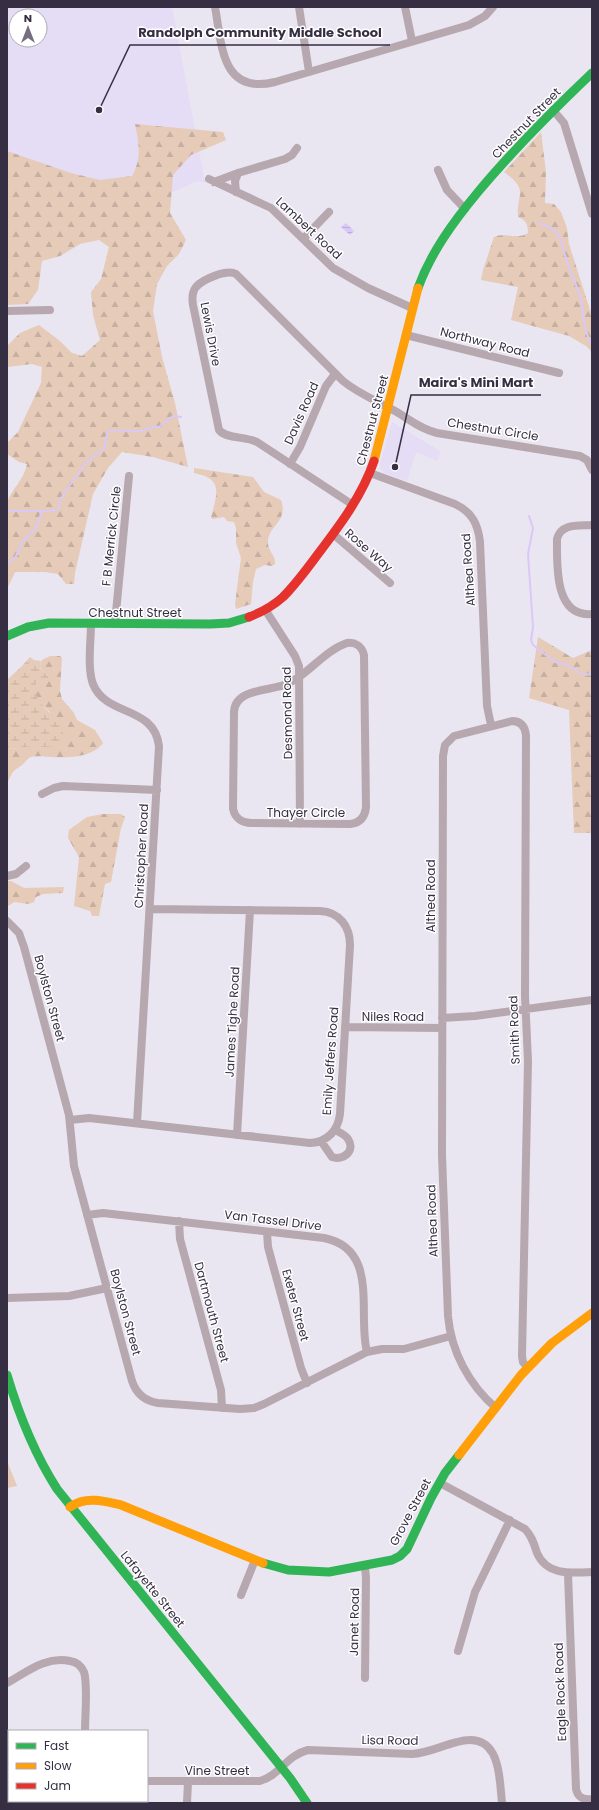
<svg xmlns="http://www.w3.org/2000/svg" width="599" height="1810" font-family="Poppins,sans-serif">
  <defs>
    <pattern id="forest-firs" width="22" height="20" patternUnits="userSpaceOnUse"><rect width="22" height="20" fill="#e6cbb9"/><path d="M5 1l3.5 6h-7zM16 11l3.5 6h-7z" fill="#c6afa0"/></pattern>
    <pattern id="wetland-marsh" width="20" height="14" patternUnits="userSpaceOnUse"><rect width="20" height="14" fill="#e6cbb9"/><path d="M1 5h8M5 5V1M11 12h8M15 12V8" fill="none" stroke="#c6afa0"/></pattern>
    <pattern id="water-rules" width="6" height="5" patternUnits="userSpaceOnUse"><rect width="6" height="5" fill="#dac8f7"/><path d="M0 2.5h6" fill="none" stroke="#bcacd5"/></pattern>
  </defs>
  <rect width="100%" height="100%" fill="#e9e5f1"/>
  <!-- built -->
  <path fill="#e5dcf6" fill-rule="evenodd" d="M9,7H172L205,183L198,181L135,208L7,239V14ZM16,16H40V40H16Z
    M392,422L440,451L437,461L416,452L407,481L385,473L380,468V463Z"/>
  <!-- forest -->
  <path fill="url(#forest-firs)" d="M135,124L223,132L226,140L191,155L173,175L170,213L186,240L179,254L167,266L157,284L153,311L162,357L175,403L188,467L153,457L122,452L108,468L93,494L75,573L74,584H66L58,574L45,572H15L7,589V502C13,487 24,480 27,464L19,462L7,454V443L18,432L41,383L42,367L32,364L7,367V346L20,333L39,325L60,341L72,353L82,356L100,340L93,315L91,292L101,279L109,247L99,240L80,244L60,256L42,261L38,290L28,304L7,305V151L71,173L100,180L132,176C142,157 139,144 135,124Z
    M541,132L546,172L545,203L554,204L561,212L567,228L569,244L592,316V352L586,346L569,336L511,320L518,287L481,280L483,270L494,237C505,232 518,240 528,233C528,224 526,220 518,217C516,193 530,191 504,172Z
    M194,468L253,477L264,492L281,500C289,522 267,526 268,543C268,551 276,556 275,564L272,566L265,565L256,569L253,582L251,604L236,609L235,604L241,558L236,543V528L234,522L227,521L224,517L213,519L211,518C217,493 224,479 194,473Z
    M538,637L573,658L592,650V833H574L569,710L529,698Z
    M50,656H60L62,658L60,691L62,699L74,713L77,720L95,730L103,743C92,758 67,758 50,757C43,757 35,755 29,758C26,760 25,763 22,765C11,773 13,771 7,784V749L28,747L50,712L35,698L32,687L38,681L49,675L43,672L40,666L42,660Z
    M103,814H121L125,817L121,828L111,882L105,884L99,916H92L90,911L74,906L79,857L68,838L69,830L87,817Z
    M7,881H11L24,888L64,887L63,893L43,894L36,897L34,902L29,904L14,902L7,907Z"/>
  <!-- wetland -->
  <path fill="url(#wetland-marsh)" d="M30,657L34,660L41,661L40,667L43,672L49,675L47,680L38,681L33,687C38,710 63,716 65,742L50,747H28L7,749V680L22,666Z"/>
  <!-- park -->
  <path fill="#e6cbb9" d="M7,1461L17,1486L7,1488Z"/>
  <!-- water -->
  <path fill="url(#water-rules)" d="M346,223L354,231L350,235L341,227Z"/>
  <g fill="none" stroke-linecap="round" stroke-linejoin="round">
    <!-- stream -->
    <path stroke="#dac8f7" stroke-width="2" d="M539,223C564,230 560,242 567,262C571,274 577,285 580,297C584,313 583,330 592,345
      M7,511H44
      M529,516L533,528L528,554L533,627L531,640L533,645L555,662L567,665L584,675L592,674
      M7,564L15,558L23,541L34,530L39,521L41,513L44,511L58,510L60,500L72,482L86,463L104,448L107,434L109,431C120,429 130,432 141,431C148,430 151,425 159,427L173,416L181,417"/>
    <!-- street -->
    <path stroke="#b6a8ae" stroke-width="8" d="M215,7C222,45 221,95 275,82L469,25L485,16L493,7
      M299,7L309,72
      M405,7L412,41
      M553,110L564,123L592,214
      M438,170L447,190L465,209
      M209,179L271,208L333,268L368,288L412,308
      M214,182L238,173
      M236,192L235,181L238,173L285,159L292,155L297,148
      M303,239L329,212
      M7,311L50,310
      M406,335L559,373
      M290,464L300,447L326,386L335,374
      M370,473L455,504C472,512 478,524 480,542L487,706L491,725
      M353,505L257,442C245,436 226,439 219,430L193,305C192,299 192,292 196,287C203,279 227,269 236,274L343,381C359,394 377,401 395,411C409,419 420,429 437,433L580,456L587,460L592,470
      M592,525C579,526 561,523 557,539C557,564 554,618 592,614
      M333,534L390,583
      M266,611L295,656L299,666L300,824
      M91,623C91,641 87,668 93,684C106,717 154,705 159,746L137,1123
      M115,623L129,476
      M347,643C355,642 362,646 364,655L366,807C365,817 360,823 350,824L251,823C242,823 235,818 233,809L234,712C235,689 268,691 284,685C308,676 323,651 347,643Z
      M42,794L54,788L63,786L157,790
      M7,876L16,874L26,866
      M7,921L19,933L24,947L69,1115L74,1166L132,1381C136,1393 145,1401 158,1403L240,1409L254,1408L264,1404L367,1352L382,1349H404L451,1336
      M442,1018L475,1016L592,1000
      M345,1027L442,1028
      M70,1120L89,1118L310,1143C328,1142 338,1130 340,1114L350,945C350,927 340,912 320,911L150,909
      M237,1135L250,910
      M321,1141L332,1157C343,1161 356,1151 348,1139C346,1135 339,1132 335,1130
      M87,1215L103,1213L324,1238C380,1249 357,1314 367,1352
      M179,1221L180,1239L221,1390L222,1408
      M267,1232L268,1247L301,1368L307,1383
      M7,1298L69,1296L107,1288
      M496,1408C469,1385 451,1351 448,1316L442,1155L443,756L445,745L454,736L512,721C521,721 525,727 526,735L525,996L528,1061L522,1356L523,1362L527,1367
      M440,1483L525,1529C532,1536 534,1544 537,1553C547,1576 572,1573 592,1572
      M568,1574L576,1789C578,1798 584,1800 592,1799
      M241,1595L255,1560
      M458,1651L475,1592L510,1520
      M365,1678L366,1578L365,1567
      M7,1683C27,1672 45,1656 70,1661C76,1662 81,1665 84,1672C88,1685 85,1716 85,1731
      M7,1774L9,1775
      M147,1781H260C279,1776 287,1755 308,1750L412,1754C428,1753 441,1746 457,1742C500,1730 499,1774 502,1803
      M187,1803L188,1782"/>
    <!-- fast -->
    <path stroke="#30b455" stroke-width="9" d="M418,288C431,252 454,221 478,192C513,150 552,111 592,73
      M7,636L28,627L49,623L210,624L229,623L249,617
      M7,1375C19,1415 34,1453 57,1489L290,1778L307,1803
      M263,1563L288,1570L329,1572L392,1560L400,1556L407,1549L431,1498L445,1473L459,1455"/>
    <!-- slow -->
    <path stroke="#ff9f0a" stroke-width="9" d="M374,461L418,288
      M459,1455L521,1375L552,1343L592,1313
      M70,1507C86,1496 104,1501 121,1505L263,1563"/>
    <!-- jam -->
    <path stroke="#e5322d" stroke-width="9" d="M249,617C262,612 273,606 283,597C296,584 307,569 318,554C340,525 362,496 374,461"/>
  </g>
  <g text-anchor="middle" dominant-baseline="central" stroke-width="3" stroke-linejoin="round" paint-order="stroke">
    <!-- street labels -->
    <g font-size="12" fill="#362e43" stroke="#fff">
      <text transform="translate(526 123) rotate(-46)">Chestnut Street</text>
      <text transform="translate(309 228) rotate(43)">Lambert Road</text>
      <text transform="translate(211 334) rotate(79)">Lewis Drive</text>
      <text transform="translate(485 342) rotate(14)">Northway Road</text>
      <text transform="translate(301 413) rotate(-66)">Davis Road</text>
      <text transform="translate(372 420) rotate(-75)">Chestnut Street</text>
      <text transform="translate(493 429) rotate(9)">Chestnut Circle</text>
      <text transform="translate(111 536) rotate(-84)">F B Merrick Circle</text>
      <text transform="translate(369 550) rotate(41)">Rose Way</text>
      <text transform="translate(468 570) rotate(-94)">Althea Road</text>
      <text x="135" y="612">Chestnut Street</text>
      <text transform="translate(287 713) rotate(-91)">Desmond Road</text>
      <text x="306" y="812">Thayer Circle</text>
      <text transform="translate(141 856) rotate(-87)">Christopher Road</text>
      <text transform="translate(430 896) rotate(-90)">Althea Road</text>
      <text transform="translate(50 998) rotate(75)">Boylston Street</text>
      <text x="393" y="1016">Niles Road</text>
      <text transform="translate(232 1022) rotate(-87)">James Tighe Road</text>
      <text transform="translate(514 1030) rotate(-92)">Smith Road</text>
      <text transform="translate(330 1061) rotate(-86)">Emily Jeffers Road</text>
      <text transform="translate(273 1220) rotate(7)">Van Tassel Drive</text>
      <text transform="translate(432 1221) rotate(-92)">Althea Road</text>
      <text transform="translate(296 1305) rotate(75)">Exeter Street</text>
      <text transform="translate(126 1312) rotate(75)">Boylston Street</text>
      <text transform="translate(212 1312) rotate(75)">Dartmouth Street</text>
      <text transform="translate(410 1512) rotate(-62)">Grove Street</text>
      <text transform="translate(153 1589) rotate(51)">Lafayette Street</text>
      <text transform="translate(354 1622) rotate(-89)">Janet Road</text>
      <text transform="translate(560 1692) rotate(-92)">Eagle Rock Road</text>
      <text transform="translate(390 1740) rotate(1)">Lisa Road</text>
      <text x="217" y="1770">Vine Street</text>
    </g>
  </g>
  <!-- callouts -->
  <path fill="none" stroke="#362e43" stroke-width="1.5" d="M99 110L130 45H390M395 467L411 395H541"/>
  <g fill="#362e43" stroke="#fff" stroke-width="1.5">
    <circle cx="99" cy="110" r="4"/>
    <circle cx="395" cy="467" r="4"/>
  </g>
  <g font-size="13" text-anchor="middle" font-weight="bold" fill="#362e43" stroke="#fff" stroke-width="3" stroke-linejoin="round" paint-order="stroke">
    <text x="260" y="37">Randolph Community Middle School</text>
    <text x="476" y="387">Maira's Mini Mart</text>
  </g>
  <!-- border -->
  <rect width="599" height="1810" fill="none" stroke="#362e43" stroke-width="16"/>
  <!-- legend -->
  <rect x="8" y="1730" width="140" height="72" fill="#ffffff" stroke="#afabb4"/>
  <rect x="16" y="1743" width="20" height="6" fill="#30b455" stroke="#afabb4"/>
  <text x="44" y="1750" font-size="12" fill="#362e43">Fast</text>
  <rect x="16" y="1763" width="20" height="6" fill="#ff9f0a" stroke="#afabb4"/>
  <text x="44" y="1770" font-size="12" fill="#362e43">Slow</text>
  <rect x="16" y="1783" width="20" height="6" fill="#e5322d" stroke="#afabb4"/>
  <text x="44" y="1790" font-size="12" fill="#362e43">Jam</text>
  <!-- north arrow -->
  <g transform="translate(28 28)"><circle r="19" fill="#ffffff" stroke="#afabb4"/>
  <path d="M0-3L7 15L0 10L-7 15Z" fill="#756e80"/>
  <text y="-6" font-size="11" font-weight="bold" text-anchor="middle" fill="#362e43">N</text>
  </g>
</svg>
